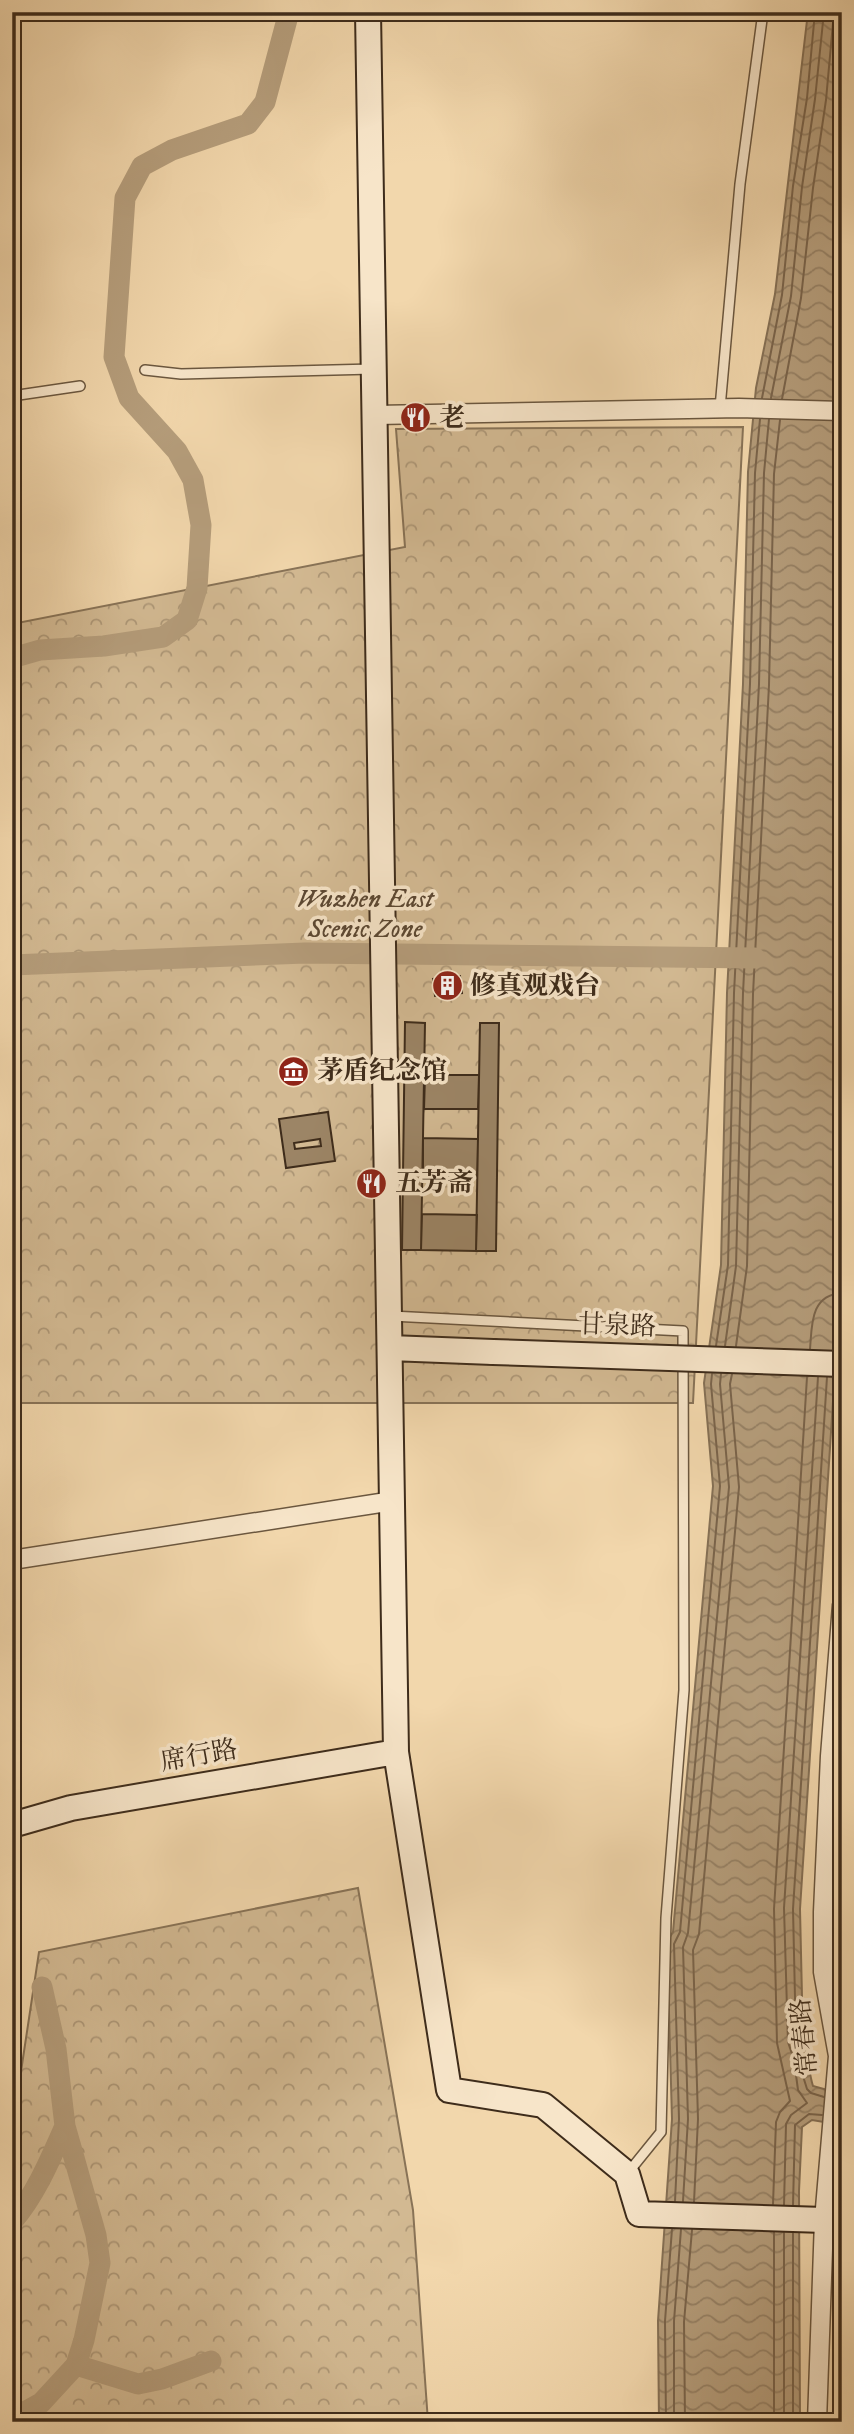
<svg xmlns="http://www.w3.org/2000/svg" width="854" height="2434" font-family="'IM FELL DW Pica','Noto Serif SC',serif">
  <defs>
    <pattern id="forest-crowns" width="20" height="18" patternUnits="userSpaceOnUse" patternTransform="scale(1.75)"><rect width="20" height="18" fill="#d3ba93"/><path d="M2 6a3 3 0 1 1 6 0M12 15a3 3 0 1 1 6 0" fill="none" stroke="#ad9777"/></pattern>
    <pattern id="water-waves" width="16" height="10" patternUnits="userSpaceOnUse" patternTransform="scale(1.75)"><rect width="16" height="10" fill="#b59d7b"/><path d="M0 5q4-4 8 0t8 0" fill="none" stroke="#958064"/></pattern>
  </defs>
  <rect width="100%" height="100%" fill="#f2d7ac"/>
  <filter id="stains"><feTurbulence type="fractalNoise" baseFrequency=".00286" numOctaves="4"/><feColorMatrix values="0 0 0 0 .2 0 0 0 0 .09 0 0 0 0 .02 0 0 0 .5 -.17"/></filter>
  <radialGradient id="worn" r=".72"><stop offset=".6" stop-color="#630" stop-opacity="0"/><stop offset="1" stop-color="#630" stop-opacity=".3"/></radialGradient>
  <!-- forest -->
  <path fill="url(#forest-crowns)" stroke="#887357" stroke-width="2" d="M743,427L693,1403H12V624L405,547L396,429Z
    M358,1888L413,2210L428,2422H12V2079L20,2078L39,1952Z"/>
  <!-- water -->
  <path fill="url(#water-waves)" stroke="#857055" stroke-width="2" d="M808,12H842V1263L800,1909L803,2041C809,2057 808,2070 813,2086L842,2094V2125L812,2120L802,2127L799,2191L800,2422H659L658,2321L672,2119L667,1942L673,1932L713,1486L704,1383L721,1265L727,993L743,684L748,472L756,388L775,294Z"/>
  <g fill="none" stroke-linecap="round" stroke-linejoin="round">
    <!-- shore -->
    <path stroke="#7a644b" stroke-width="2" d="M762,398L782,295L793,186L807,98L815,12
      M771,398L791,296L802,187L815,99L824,12
      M782,399L801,298L813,188L826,100L834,12
      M716,1346L728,1265L734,993L750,684L755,473L760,419
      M725,1346L736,1266L743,993L759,684L764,473L769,419
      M736,1346L747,1266L753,994L769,685L774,474L780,420
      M810,1349C812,1325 810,1295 842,1293
      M824,2097L811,2093L807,2089L803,2076L802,2059L796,2042L793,1909L827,1377
      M675,2201L679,2119L674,1944L680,1932L720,1486L711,1384L712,1374
      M683,2201L688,2119L683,1947L688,1933L729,1487L720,1384L721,1374
      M694,2202L698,2119L693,1950L699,1934L739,1487L730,1384L732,1374
      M773,2204L776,2122L780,2112L790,2101L777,2043L774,1909L807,1377
      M784,2205L786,2124L791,2115L807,2103L798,2090L794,2060L788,2042L784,1908L818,1377
      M793,2205L795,2125L809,2114L822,2115
      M774,2232V2422
      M784,2233V2422
      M793,2233V2422
      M666,2422L665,2321L672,2229
      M674,2422V2321L681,2229
      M685,2422L684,2322L692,2230"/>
    <!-- canal -->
    <path stroke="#b59d7b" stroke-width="21" d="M12,658L40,650L104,646L163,637L187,620L197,588L201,525L193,480L177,451L129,398L114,357L125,198L142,166L172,150L248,124L265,102L289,12
      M12,965L305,953L755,958
      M12,2222C36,2194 50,2160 65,2126
      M76,2365L138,2384L162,2379L211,2361
      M12,2419L41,2403L76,2365L84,2340L100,2263L96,2235L65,2126L56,2049L42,1987"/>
  </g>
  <!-- building -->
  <path fill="#9c8566" stroke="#3e2c1b" stroke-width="2" fill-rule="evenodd" d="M460,976L462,993L435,996L433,979Z
    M405,1022L425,1023L421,1250H402Z
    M480,1023H499L496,1251H476Z
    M425,1075H479L478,1109H424Z
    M328,1112L335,1161L286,1168L279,1119ZM320,1139L321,1146L295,1149L294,1143Z
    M423,1138L478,1139L477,1177L423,1176Z
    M422,1214L477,1215L476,1251L421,1250Z"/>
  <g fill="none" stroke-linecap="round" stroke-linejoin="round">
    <defs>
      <path id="lane" d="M145,370L181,374L373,369
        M12,396L80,386
        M720,408L740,184L763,12
        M391,1316L683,1331L684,1690L666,1918L661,2132L627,2174"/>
      <path id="street" d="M376,415L739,408L842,411
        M12,1560L393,1501
        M824,1889L842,1887
        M817,2422L824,2220L838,2056L823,1972V1912L830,1756L842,1605"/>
      <path id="secondary" d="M368,12L396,1752L449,2090L543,2105L627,2174L639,2214L824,2220
        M390,1348L493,1352
        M12,1825L71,1808L396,1752"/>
    </defs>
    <!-- lane casing -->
    <use href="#lane" stroke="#6b573f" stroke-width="12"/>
    <!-- street casing -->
    <use href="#street" stroke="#6b573f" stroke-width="21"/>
    <!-- secondary casing -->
    <use href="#secondary" stroke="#3e2c1b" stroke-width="28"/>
    <!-- lane -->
    <use href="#lane" stroke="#f7e5c9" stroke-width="9"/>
    <!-- street -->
    <use href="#street" stroke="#f7e5c9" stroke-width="18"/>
    <!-- secondary -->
    <use href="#secondary" stroke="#f7e5c9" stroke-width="24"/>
    <defs>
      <path id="secondary-bridge" d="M493,1352L842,1364"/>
    </defs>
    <!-- secondary-bridge casing -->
    <use href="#secondary-bridge" stroke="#3e2c1b" stroke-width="28" stroke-linecap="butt"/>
    <!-- secondary-bridge -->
    <use href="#secondary-bridge" stroke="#f7e5c9" stroke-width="24"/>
  </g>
  <!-- icons -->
  <defs>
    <symbol id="restaurant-disc" viewBox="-11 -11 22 22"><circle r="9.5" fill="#8f2418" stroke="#f7e5c9"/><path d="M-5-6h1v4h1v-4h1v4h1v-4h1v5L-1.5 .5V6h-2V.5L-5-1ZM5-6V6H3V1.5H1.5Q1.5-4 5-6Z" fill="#fff"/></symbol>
    <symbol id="building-disc" viewBox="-11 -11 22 22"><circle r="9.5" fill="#8f2418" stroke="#f7e5c9"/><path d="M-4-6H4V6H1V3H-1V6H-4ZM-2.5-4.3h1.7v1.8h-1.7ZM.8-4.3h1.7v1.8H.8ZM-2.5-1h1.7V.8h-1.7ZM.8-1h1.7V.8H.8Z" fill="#fff"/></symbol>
    <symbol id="museum-disc" viewBox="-11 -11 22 22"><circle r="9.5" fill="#8f2418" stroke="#f7e5c9"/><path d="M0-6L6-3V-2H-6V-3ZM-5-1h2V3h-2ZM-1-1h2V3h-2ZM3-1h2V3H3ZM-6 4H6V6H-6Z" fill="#fff"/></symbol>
  </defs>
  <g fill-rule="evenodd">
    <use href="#restaurant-disc" x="398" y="400" width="35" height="35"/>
    <use href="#building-disc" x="430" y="968" width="35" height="35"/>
    <use href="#museum-disc" x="276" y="1054" width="35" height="35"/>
    <use href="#restaurant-disc" x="354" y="1166" width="35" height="35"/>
  </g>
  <g text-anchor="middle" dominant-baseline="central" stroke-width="7" stroke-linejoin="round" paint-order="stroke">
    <!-- poi labels -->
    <g font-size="26" font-weight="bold" fill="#3e2c1b" stroke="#f7e5c9" text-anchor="start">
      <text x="439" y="418">老</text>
      <text x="470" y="986">修真观戏台</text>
      <text x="317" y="1071">茅盾纪念馆</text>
      <text x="395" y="1183">五芳斋</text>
    </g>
    <!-- park labels -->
    <g font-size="26" font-style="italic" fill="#5c4833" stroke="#f7e5c9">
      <text x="365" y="899">Wuzhen East<tspan x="365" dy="30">Scenic Zone</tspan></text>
    </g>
    <!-- street labels -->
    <g font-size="26" fill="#3e2c1b" stroke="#f7e5c9">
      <text transform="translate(617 1326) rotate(2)">甘泉路</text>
      <text transform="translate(199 1756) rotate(-10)">席行路</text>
      <text transform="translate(805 2037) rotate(-96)">常春路</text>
    </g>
  </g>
  <!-- margin -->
  <rect width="854" height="2434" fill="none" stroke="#f2d7ac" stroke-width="42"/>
  <rect x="14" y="14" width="826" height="2406" fill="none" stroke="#3e2c1b" stroke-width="3.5"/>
  <rect x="21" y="21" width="812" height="2392" fill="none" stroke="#3e2c1b" stroke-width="2"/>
  <rect width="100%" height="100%" filter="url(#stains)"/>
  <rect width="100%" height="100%" fill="url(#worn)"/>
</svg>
